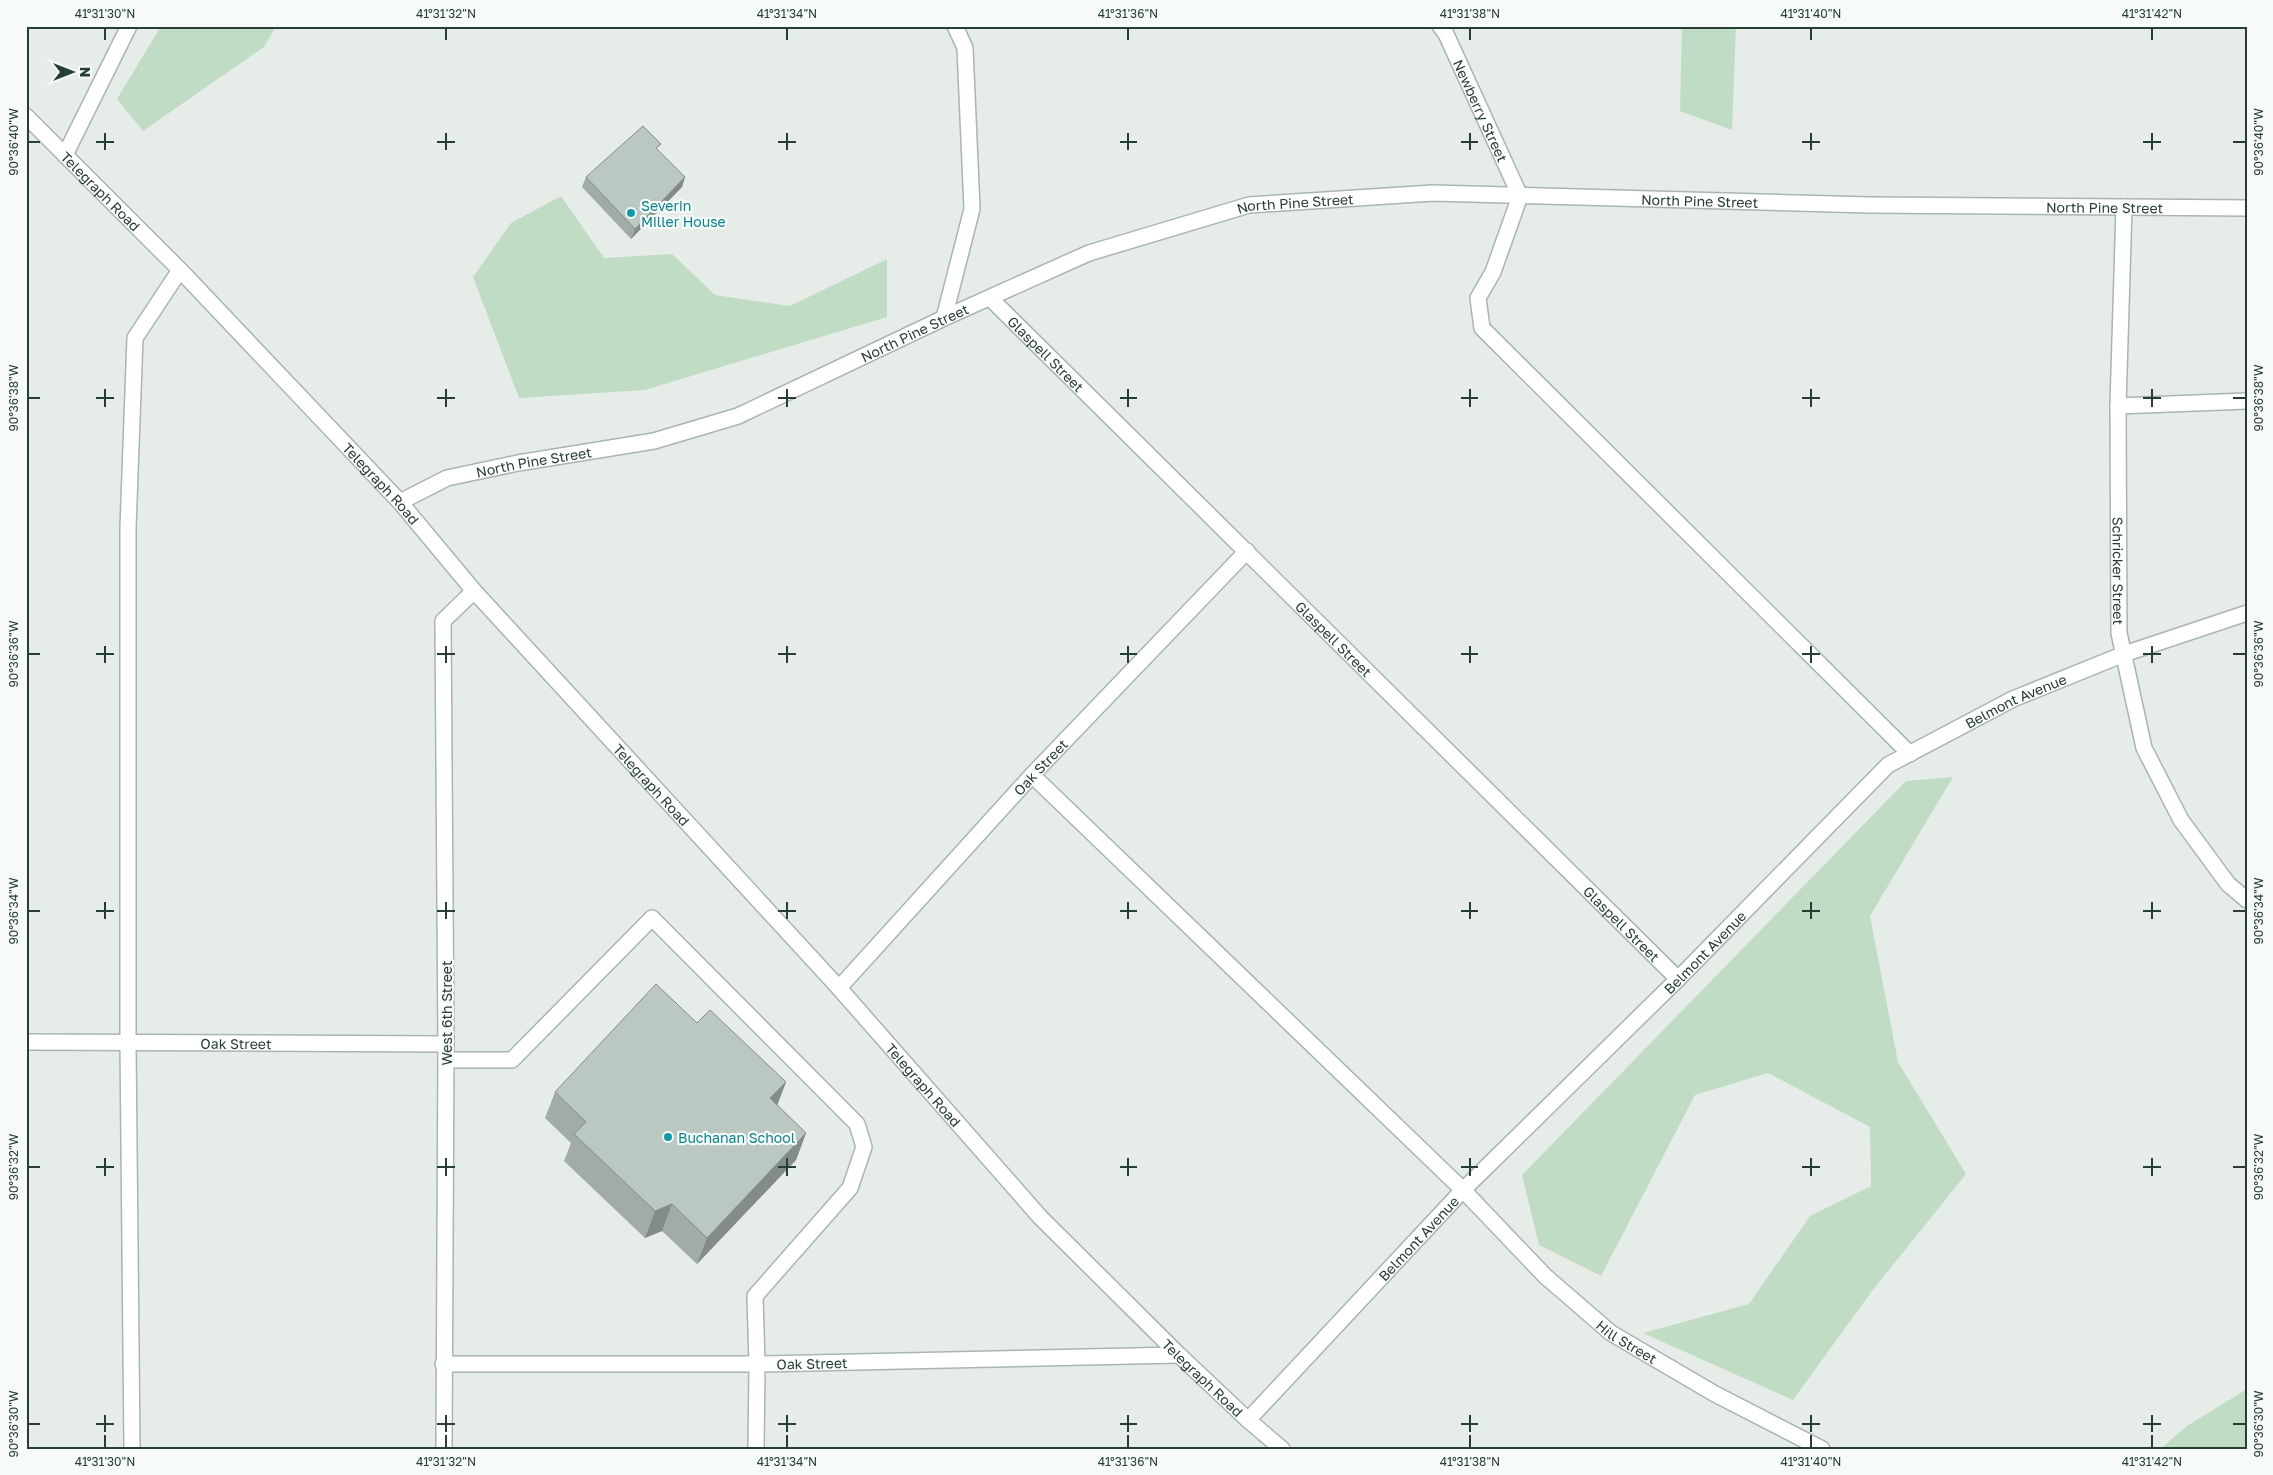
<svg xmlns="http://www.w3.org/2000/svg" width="2273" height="1475" font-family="'Golos Text',sans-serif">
  <rect width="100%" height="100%" fill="#e6ede9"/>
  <!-- green -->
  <path fill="#c1dcc5" d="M161,26H276L264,47L143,131L117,99Z
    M1682,26H1736L1732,130L1680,111Z
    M561,196L604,258L672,254L715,295L790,306L887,259V317L645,390L519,398L473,277L511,223Z
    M1953,777L1870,916L1898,1062L1966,1174L1872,1291L1793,1400L1643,1333L1749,1304L1810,1216L1871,1186L1870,1127L1768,1073L1695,1095L1601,1276L1539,1245L1522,1175L1906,781Z
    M2247,1389V1449H2160L2187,1426Z"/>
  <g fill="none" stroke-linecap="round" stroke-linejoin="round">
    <defs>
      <path id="service" d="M65,155L129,26
        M1520,196L1493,272L1478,298L1482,328L1910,754
        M944,318L972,209L965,48L955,26
        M2118,406L2247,401
        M1032,775L1463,1190
        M446,1060H512L652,918L857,1124L864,1147L850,1188L755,1296L757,1364L756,1449
        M132,1449L128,1043V528L135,338L180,270"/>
      <g id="minor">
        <path id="s1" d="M1440,26L1446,34L1520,196"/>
        <path id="s2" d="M2124,207L2118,406L2119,633L2144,748L2181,820L2228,884L2247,900"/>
        <path id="s3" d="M990,298L1678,979"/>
        <path id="s4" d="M400,502L447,478L518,463L654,441L738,416L944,318L1089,253L1249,205L1433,193L1869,205L2247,208"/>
        <path id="s5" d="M839,988L1032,775L1247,551"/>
        <path id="s6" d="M26,1042L446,1044"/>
        <path id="s7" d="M1463,1190L1545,1276L1611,1333L1715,1394L1822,1449"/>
        <path id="s8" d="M443,1364H757L1179,1355"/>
        <path id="s9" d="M1248,1420L1463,1190L1678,979L1888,765L2013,699L2124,654L2247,613"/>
        <path d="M444,1449L446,1044L443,621L474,591"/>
      </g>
      <g id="tertiary">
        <path id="s10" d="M26,116L180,270L400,502L474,591L839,988L1040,1217L1179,1355L1248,1420L1282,1449"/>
      </g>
    </defs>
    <!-- service casing -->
    <use href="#service" stroke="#a9b5af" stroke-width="18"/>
    <!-- minor casing -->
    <use href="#minor" stroke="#a9b5af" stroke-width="18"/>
    <!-- tertiary casing -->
    <use href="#tertiary" stroke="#a9b5af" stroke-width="18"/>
    <!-- service -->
    <use href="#service" stroke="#fff" stroke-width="15"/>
    <!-- minor -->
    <use href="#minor" stroke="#fff" stroke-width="15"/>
    <!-- tertiary -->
    <use href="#tertiary" stroke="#fff" stroke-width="15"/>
  </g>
  <!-- wall -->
  <path fill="#a1aca7" d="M658,151L685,177L682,187L631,239L582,187L586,177Z
    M697,1023L786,1082L777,1106L806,1133L796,1160L697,1264L662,1231L645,1238L564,1161L571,1143L545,1118L555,1092Z"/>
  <!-- shaded-wall -->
  <path fill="#838c88" d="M685,177L682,187L631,239L635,229Z
    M786,1082L776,1108L770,1098Z
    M806,1133L796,1160L697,1264L707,1238Z
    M672,1204L662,1231L645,1238L655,1211Z"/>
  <!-- building -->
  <path fill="#bbc8c2" stroke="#838c88" d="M643,126L661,144L656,148L685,177L635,229L586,177Z
    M656,984L697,1023L710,1010L786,1082L770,1098L806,1133L707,1238L672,1204L655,1211L574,1134L586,1122L555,1092Z"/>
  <!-- ticks -->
  <path fill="none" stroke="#263e34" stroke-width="2" d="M105,28V40M446,28V40M787,28V40M1128,28V40M1470,28V40M1811,28V40M2152,28V40M105,133V150M446,133V150M787,133V150M1128,133V150M1470,133V150M1811,133V150M2152,133V150M28,142H40M96,142H114M437,142H455M778,142H796M1120,142H1137M1461,142H1478M1802,142H1820M2143,142H2161M2233,142H2246M105,389V407M446,389V407M787,389V407M1128,389V407M1470,389V407M1811,389V407M2152,389V407M28,398H40M96,398H114M437,398H455M778,398H796M1120,398H1137M1461,398H1478M1802,398H1820M2143,398H2161M2233,398H2246M105,646V663M446,646V663M787,646V663M1128,646V663M1470,646V663M1811,646V663M2152,646V663M28,654H40M96,654H114M437,654H455M778,654H796M1120,654H1137M1461,654H1478M1802,654H1820M2143,654H2161M2233,654H2246M105,902V919M446,902V919M787,902V919M1128,902V919M1470,902V919M1811,902V919M2152,902V919M28,911H40M96,911H114M437,911H455M778,911H796M1120,911H1137M1461,911H1478M1802,911H1820M2143,911H2161M2233,911H2246M105,1158V1176M446,1158V1176M787,1158V1176M1128,1158V1176M1470,1158V1176M1811,1158V1176M2152,1158V1176M28,1167H40M96,1167H114M437,1167H455M778,1167H796M1120,1167H1137M1461,1167H1478M1802,1167H1820M2143,1167H2161M2233,1167H2246M105,1415V1432M446,1415V1432M787,1415V1432M1128,1415V1432M1470,1415V1432M1811,1415V1432M2152,1415V1432M28,1424H40M96,1424H114M437,1424H455M778,1424H796M1120,1424H1137M1461,1424H1478M1802,1424H1820M2143,1424H2161M2233,1424H2246M105,1435V1448M446,1435V1448M787,1435V1448M1128,1435V1448M1470,1435V1448M1811,1435V1448M2152,1435V1448"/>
  <!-- markers -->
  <g fill="#0f9aa8" stroke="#f6faf8" stroke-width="2">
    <circle cx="631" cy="213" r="5"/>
    <circle cx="668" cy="1137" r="5"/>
  </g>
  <g text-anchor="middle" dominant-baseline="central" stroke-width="4.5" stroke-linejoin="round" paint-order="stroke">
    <!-- street labels -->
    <g font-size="14" fill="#263e34" stroke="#f6faf8">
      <text stroke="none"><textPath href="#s1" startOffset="94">Newberry Street</textPath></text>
      <text stroke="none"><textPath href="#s10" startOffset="106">Telegraph Road</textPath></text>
      <text stroke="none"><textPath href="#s4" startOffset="1356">North Pine Street</textPath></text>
      <text stroke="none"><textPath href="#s4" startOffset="951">North Pine Street</textPath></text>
      <text stroke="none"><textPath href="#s4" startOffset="1761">North Pine Street</textPath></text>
      <text stroke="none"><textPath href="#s4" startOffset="546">North Pine Street</textPath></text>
      <text stroke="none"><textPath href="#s3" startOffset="79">Glaspell Street</textPath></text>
      <text stroke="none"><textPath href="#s4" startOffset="141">North Pine Street</textPath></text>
      <text stroke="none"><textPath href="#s10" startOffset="511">Telegraph Road</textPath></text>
      <text stroke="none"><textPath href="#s2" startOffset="364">Schricker Street</textPath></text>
      <text stroke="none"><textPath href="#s3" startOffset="484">Glaspell Street</textPath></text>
      <text stroke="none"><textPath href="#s9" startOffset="1059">Belmont Avenue</textPath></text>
      <text stroke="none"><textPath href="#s5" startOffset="299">Oak Street</textPath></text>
      <text stroke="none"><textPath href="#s10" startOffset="916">Telegraph Road</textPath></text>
      <text stroke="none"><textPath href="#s3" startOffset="889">Glaspell Street</textPath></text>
      <text stroke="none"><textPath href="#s9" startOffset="654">Belmont Avenue</textPath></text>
      <text transform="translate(446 1013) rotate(-90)">West 6th Street</text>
      <text stroke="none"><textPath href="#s6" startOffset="210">Oak Street</textPath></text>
      <text stroke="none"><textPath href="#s10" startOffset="1321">Telegraph Road</textPath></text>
      <text stroke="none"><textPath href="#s9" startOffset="249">Belmont Avenue</textPath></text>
      <text stroke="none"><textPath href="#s7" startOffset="224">Hill Street</textPath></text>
      <text stroke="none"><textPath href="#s8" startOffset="369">Oak Street</textPath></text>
      <text stroke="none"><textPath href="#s10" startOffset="1726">Telegraph Road</textPath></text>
    </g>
    <!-- culture labels -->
    <g font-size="14" fill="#0d838f" stroke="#f6faf8" text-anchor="start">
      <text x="641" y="205">Severin<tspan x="641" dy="16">Miller House</tspan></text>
      <text x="678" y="1137">Buchanan School</text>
    </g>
  </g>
  <!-- border -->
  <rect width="2273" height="1475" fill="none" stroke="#f6faf8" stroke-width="55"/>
  <!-- north arrow -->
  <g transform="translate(72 72) rotate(90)" stroke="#f6faf8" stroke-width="4" paint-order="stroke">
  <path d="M0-4L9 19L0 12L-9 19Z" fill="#263e34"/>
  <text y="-8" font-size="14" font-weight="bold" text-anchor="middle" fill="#263e34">N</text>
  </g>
  <rect x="28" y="28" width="2218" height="1420" fill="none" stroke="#263e34" stroke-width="2"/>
  <g font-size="12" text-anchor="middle" fill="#263e34">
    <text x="105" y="18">41°31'30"N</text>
    <text x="446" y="18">41°31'32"N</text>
    <text x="787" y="18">41°31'34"N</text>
    <text x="1128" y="18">41°31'36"N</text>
    <text x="1470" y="18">41°31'38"N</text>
    <text x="1811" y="18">41°31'40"N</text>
    <text x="2152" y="18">41°31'42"N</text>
    <text transform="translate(2259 142) rotate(-90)" y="4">90°36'40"W</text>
    <text transform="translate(14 142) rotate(-90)" y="4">90°36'40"W</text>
    <text transform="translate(2259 398) rotate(-90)" y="4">90°36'38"W</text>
    <text transform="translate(14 398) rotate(-90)" y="4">90°36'38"W</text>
    <text transform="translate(2259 654) rotate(-90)" y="4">90°36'36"W</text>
    <text transform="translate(14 654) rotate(-90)" y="4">90°36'36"W</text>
    <text transform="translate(14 911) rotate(-90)" y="4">90°36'34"W</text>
    <text transform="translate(2259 911) rotate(-90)" y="4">90°36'34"W</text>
    <text transform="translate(2259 1167) rotate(-90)" y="4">90°36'32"W</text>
    <text transform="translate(14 1167) rotate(-90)" y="4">90°36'32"W</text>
    <text transform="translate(2259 1424) rotate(-90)" y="4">90°36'30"W</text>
    <text transform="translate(14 1424) rotate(-90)" y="4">90°36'30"W</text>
    <text x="105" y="1466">41°31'30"N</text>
    <text x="446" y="1466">41°31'32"N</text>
    <text x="787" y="1466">41°31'34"N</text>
    <text x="1128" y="1466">41°31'36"N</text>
    <text x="1470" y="1466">41°31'38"N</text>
    <text x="1811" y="1466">41°31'40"N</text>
    <text x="2152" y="1466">41°31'42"N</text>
  </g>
</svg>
